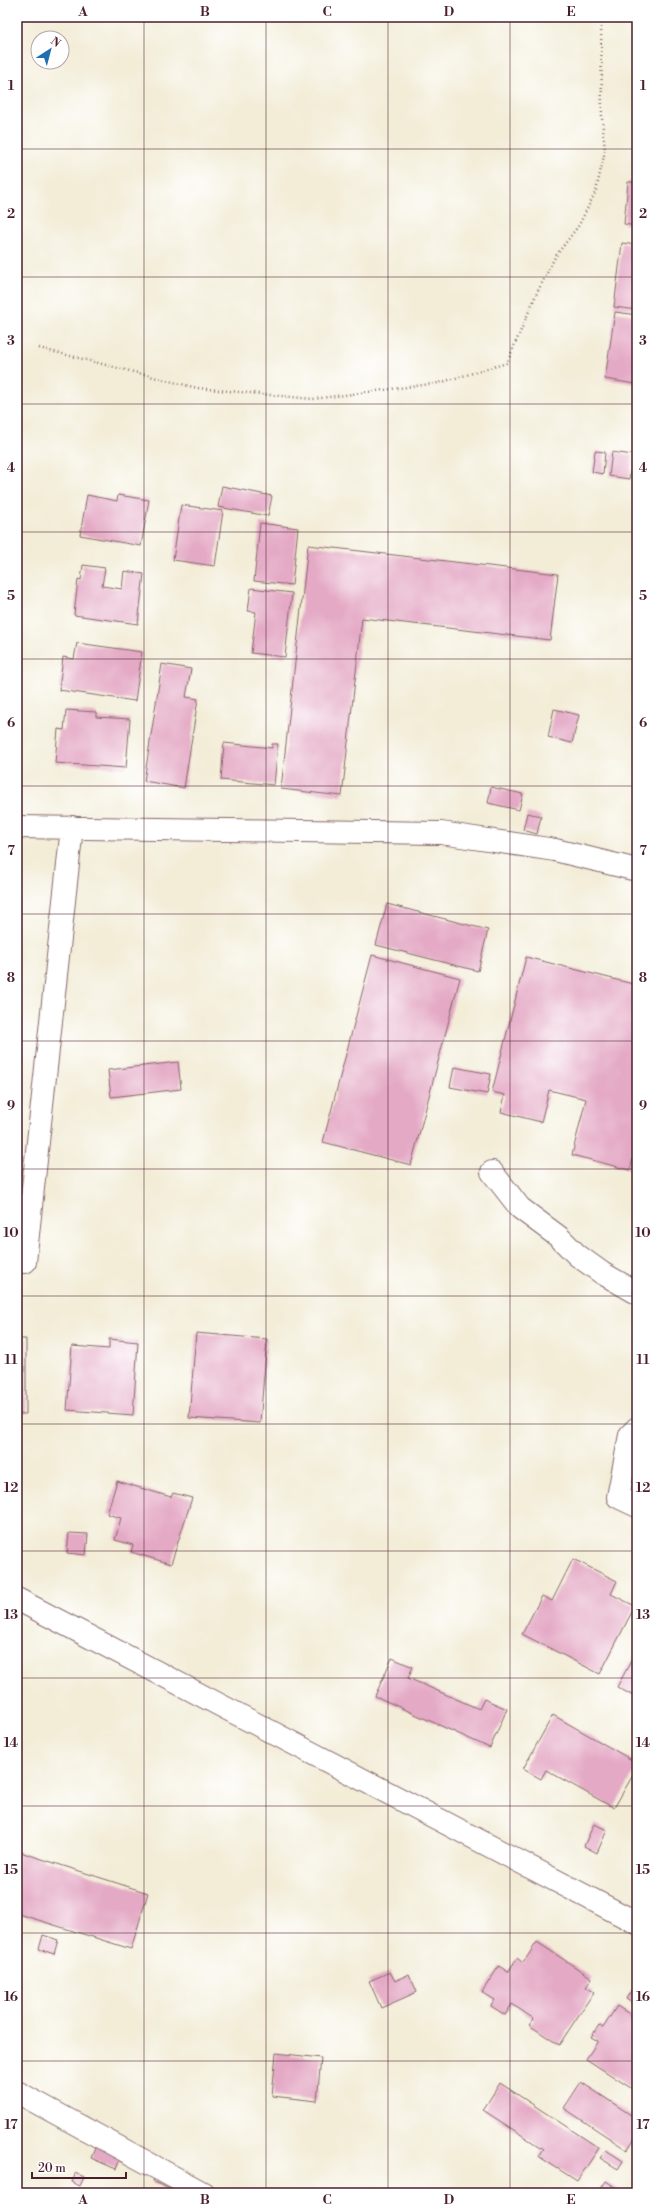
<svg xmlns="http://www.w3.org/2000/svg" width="654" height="2210" font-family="'Libre Bodoni',serif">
  <rect width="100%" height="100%" fill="#fff"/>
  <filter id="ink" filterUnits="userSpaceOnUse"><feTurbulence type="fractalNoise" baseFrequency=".025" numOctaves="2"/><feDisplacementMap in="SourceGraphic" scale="8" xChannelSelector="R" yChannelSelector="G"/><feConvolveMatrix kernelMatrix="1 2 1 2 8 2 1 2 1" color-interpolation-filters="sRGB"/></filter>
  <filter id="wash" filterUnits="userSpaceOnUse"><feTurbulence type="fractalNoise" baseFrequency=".012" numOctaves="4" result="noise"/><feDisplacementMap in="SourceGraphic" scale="16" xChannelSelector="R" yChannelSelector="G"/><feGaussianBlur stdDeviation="0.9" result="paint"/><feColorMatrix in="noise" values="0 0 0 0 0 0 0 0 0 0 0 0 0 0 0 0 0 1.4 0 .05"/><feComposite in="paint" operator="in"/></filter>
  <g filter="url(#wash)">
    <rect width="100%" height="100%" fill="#f3edd8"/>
    <g id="blocks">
      <!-- building -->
      <path fill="#e4a9c5" d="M628,182H637V226L624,224Z
        M622,243L637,245V310L614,307Z
        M615,312L637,315V369L635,384L605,379Z
        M595,451L605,452L603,474L592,472Z
        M612,452L633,455L629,479L609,476Z
        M222,486L272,496L268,516L218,507Z
        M87,495L117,501L118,495L149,500L141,546L80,535Z
        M181,505L223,511L215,566L173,560Z
        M260,523L298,528L292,585L254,581Z
        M308,545L558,574L550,640L362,618L342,796L281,789Z
        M83,565L105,568L102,586L122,589L124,571L144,574L138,624L74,615L78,579L81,580Z
        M251,588L292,593L285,657L251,653L256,612L248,611Z
        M77,643L142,652L135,701L59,690L63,657L74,659Z
        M162,664L191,669L186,697L198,699L184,788L144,781Z
        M554,709L579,715L572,743L548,737Z
        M66,710L96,712V717L130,719L126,768L55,763L58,729L64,730Z
        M224,743L272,748V744H278L274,785L221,780Z
        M491,787L523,794L519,810L488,803Z
        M527,813L541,816L537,834L523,830Z
        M387,904L488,930L478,971L376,945Z
        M372,955L460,978L411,1165L323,1142Z
        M526,957L637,985V1144L630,1170L572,1155L586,1099L549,1090L541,1122L501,1112L505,1095L492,1092Z
        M178,1062L181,1089L111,1097L108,1070Z
        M454,1067L491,1074L487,1094L450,1087Z
        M196,1333L267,1339L260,1423L189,1418Z
        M17,1339H26V1414H17Z
        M109,1339L138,1342L133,1415L67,1410L72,1346L109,1349Z
        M117,1481L171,1497L173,1493L192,1498L171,1564L131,1552L133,1545L115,1540L121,1518L107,1514Z
        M69,1533L88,1534L86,1555L67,1553Z
        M573,1559L617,1581L611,1594L635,1606L600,1674L522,1634L542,1596L552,1601Z
        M637,1650V1698L617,1687Z
        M392,1658L413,1667L408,1678L479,1709L484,1699L507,1709L490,1748L375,1696Z
        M553,1715L637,1763V1768L614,1808L546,1770L541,1779L523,1769Z
        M594,1824L607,1830L597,1853L584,1846Z
        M17,1851L148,1893L131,1949L19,1914L20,1912L17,1911Z
        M43,1935L58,1940L54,1954L39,1949Z
        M537,1942L592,1978L586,1987L594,1992L559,2045L529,2025L534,2019L512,2004L505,2015L491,2006L495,2000L482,1992L499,1966L508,1972L517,1958L523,1963Z
        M390,1972L395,1981L409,1974L417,1992L381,2008L369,1981Z
        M637,1981V2006L626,1999Z
        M617,2006L637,2019V2092L586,2059L598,2041L591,2037L599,2025L603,2028Z
        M276,2053L321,2058L317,2101L272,2096Z
        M581,2082L637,2119V2135L627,2150L564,2108Z
        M500,2083L599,2148L577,2181L538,2156L543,2149L483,2110Z
        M96,2146L121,2157L116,2169L91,2158Z
        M606,2150L623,2161L618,2169L600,2158Z
        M637,2163V2175L632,2171Z
        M76,2173L84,2177L80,2186L72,2182Z
        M156,2173L178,2182L174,2191L153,2182Z
        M606,2181L624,2193H598Z"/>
    </g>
  </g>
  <g filter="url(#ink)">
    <use href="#blocks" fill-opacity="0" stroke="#856768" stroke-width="1"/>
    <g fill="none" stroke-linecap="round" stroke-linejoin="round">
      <defs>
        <path id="minor" d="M17,827L441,833L555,850L637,870
          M492,1172L520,1208L559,1237L577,1255L602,1273L637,1293
          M25,1262L72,827
          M637,1428L630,1435L618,1497L637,1506
          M17,1599L637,1923
          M17,2092L203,2193"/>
      </defs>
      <!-- minor casing -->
      <use href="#minor" stroke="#856768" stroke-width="24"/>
      <!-- path -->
      <path stroke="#856768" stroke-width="2.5" stroke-dasharray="1 3" stroke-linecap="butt" d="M39,348L197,388L313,399L439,383L507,363L535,297L555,257L579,225L596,191L605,151L602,118L601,17"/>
      <!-- minor -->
      <use href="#minor" stroke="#fff" stroke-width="22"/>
    </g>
  </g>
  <!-- grid -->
  <path fill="none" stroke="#4a1f2b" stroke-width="1" stroke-opacity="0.55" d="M144,17V2193M266,17V2193M388,17V2193M510,17V2193M17,149H637M17,277H637M17,404H637M17,532H637M17,659H637M17,786H637M17,914H637M17,1041H637M17,1169H637M17,1296H637M17,1424H637M17,1551H637M17,1678H637M17,1806H637M17,1933H637M17,2061H637"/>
  <!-- margin -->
  <rect width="654" height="2210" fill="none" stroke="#fff" stroke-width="44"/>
  <!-- north arrow -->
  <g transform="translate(50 50) rotate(36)"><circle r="19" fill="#ffffff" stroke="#b7a5aa"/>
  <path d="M0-3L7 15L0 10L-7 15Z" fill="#1f6fb2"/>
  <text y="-6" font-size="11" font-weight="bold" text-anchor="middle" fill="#4a1f2b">N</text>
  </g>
  <!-- scale -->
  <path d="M32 2172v6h94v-6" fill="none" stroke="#4a1f2b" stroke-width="2"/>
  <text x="38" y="2172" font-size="12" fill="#4a1f2b" stroke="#ffffff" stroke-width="3" paint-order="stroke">20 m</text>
  <rect x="22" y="22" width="610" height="2166" fill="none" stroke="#4a1f2b" stroke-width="1.5"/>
  <g font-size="13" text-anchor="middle" font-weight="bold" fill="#4a1f2b">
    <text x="83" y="16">A</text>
    <text x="205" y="16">B</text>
    <text x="327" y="16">C</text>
    <text x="449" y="16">D</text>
    <text x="571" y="16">E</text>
    <text x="11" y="90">1</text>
    <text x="643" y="90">1</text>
    <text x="11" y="218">2</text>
    <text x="643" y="218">2</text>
    <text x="11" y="345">3</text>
    <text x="643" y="345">3</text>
    <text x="11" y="472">4</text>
    <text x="643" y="472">4</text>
    <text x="11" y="600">5</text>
    <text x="643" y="600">5</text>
    <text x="11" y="727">6</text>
    <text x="643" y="727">6</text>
    <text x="11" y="855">7</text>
    <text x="643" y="855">7</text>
    <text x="11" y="982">8</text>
    <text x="643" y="982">8</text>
    <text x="11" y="1110">9</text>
    <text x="643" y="1110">9</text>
    <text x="11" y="1237">10</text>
    <text x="643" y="1237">10</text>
    <text x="11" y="1364">11</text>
    <text x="643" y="1364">11</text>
    <text x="11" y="1492">12</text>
    <text x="643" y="1492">12</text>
    <text x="11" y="1619">13</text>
    <text x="643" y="1619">13</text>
    <text x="11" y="1747">14</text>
    <text x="643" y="1747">14</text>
    <text x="11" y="1874">15</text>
    <text x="643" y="1874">15</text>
    <text x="11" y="2001">16</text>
    <text x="643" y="2001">16</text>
    <text x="11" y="2129">17</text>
    <text x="643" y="2129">17</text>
    <text x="83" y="2204">A</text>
    <text x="205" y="2204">B</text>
    <text x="327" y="2204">C</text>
    <text x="449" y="2204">D</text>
    <text x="571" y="2204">E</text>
  </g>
</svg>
